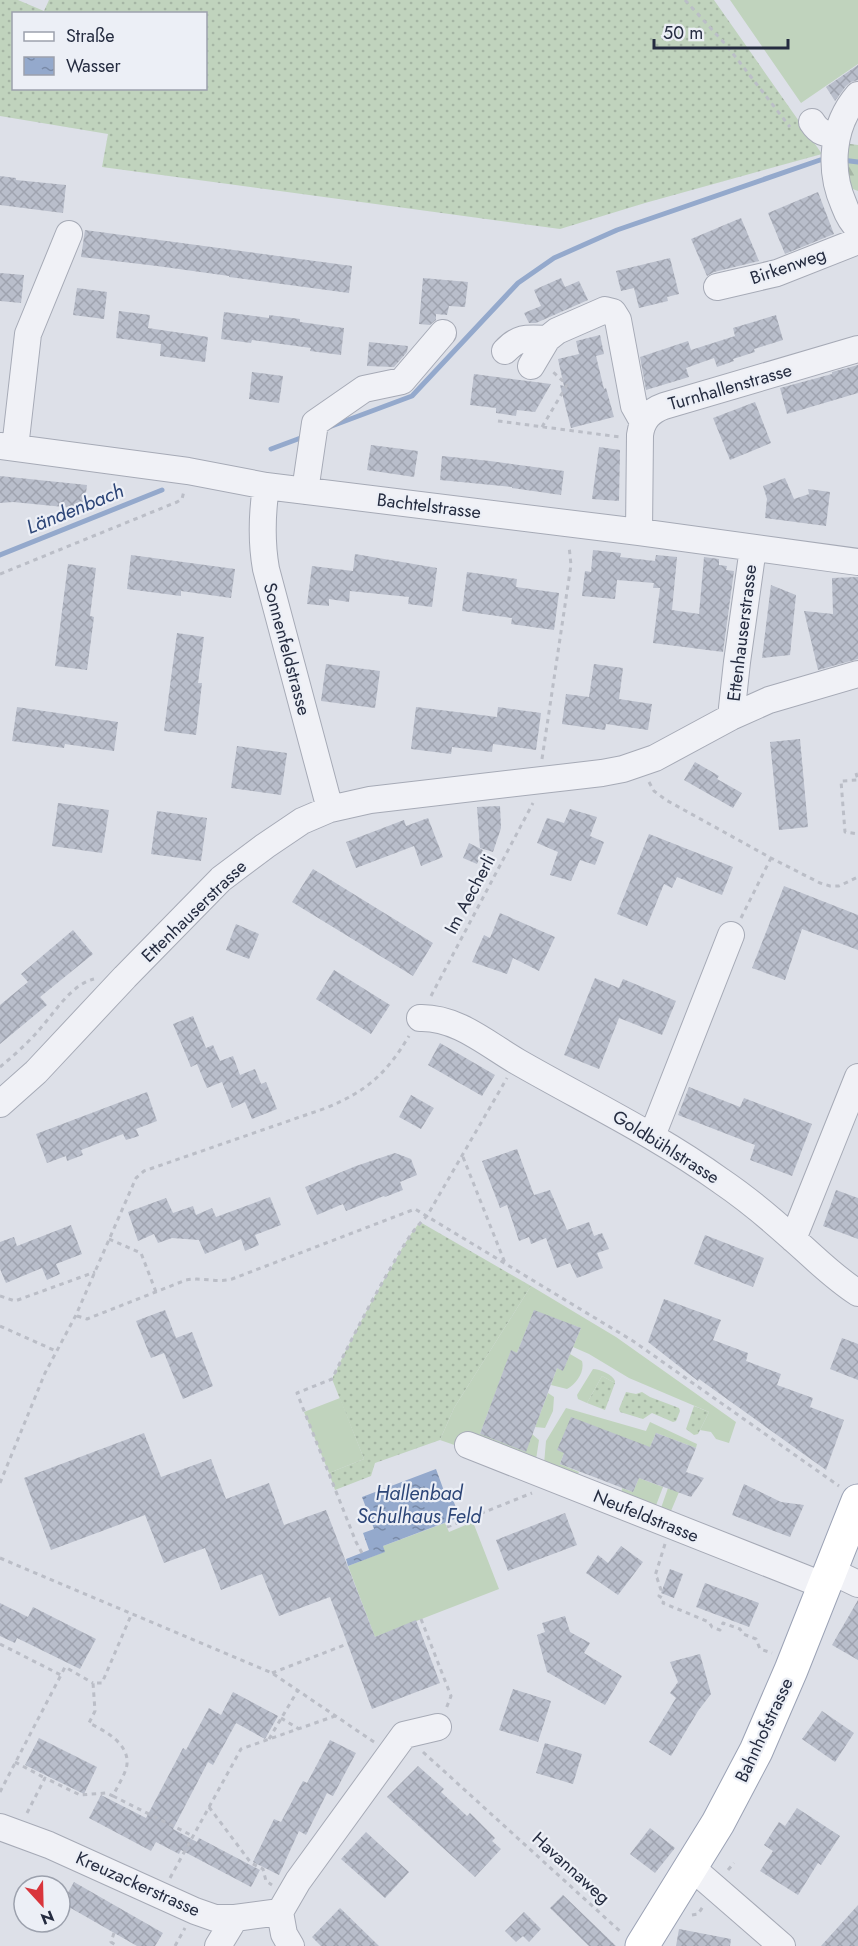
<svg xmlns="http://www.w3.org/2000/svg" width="858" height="1946" font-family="Jost,sans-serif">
  <defs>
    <pattern id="grass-dots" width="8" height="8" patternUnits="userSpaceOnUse" patternTransform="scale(1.5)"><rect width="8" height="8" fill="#c0d3bd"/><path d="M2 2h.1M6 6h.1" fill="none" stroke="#a5b5a4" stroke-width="1.8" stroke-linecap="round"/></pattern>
    <pattern id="forest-firs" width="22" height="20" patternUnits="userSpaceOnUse" patternTransform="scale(1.5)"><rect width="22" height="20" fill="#c0d3bd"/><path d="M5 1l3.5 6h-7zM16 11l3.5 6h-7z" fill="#a5b5a4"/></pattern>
    <pattern id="water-ripples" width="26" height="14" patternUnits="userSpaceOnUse" patternTransform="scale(1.5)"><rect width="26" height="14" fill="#94a9cc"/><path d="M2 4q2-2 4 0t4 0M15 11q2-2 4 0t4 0" fill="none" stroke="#798aa7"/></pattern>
    <pattern id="building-cross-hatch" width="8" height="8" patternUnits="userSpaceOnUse" patternTransform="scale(1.5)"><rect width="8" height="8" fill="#b9becb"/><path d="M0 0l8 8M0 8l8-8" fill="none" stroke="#9fa3af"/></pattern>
  </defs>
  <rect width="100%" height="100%" fill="#dde0e8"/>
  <!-- grass -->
  <path fill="url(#grass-dots)" fill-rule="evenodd" d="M0,0H18L44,11L49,0H714L822,154L645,203L560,229L102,167L108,134L0,116ZM14,14H206V88H14Z
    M420,1222L531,1286L454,1408L440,1440L375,1463L371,1476L335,1490L329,1473L364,1459L332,1379C349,1343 368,1307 388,1273C398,1256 407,1238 420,1222Z
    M602,1376L615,1383L605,1410L587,1403Z
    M626,1392L636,1394L642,1392L650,1397L679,1408L680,1411L676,1421L673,1422L652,1413L643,1419L620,1412L619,1409Z
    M694,1406L709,1412L698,1434L694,1435L686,1429Z"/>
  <!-- forest -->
  <path fill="url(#forest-firs)" d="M843,143L858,145V191L837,183Z"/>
  <!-- garden -->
  <path fill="#c0d3bd" d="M730,0H858V64L801,103Z
    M531,1286L616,1337L736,1422L729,1443L716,1439L711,1432L700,1430L709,1412L629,1378L589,1354L573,1347L581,1328L534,1311L517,1353L511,1351L480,1434H532L539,1440L535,1466L466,1449L440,1440L454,1408Z
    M570,1354L582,1361C585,1372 576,1384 567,1389L551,1385L557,1368L563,1370Z
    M593,1369C600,1369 613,1375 615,1381V1383L602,1376L587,1403L578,1399L577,1395Z
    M548,1393L554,1397L553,1411L545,1428L535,1427Z
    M340,1398L364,1459L329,1473L304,1412Z
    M566,1408L646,1431L650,1422L697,1444L696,1448L656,1433L650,1447L564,1453L560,1464L579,1472L577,1476L544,1464L546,1441Z
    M639,1478L663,1487L655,1508L621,1496L622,1488L633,1492Z
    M668,1488L679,1492L671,1511L670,1512L661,1508Z
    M473,1522L499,1589L375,1637L348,1566L384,1552L383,1546L445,1523L449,1532Z"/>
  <!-- water -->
  <path fill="url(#water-ripples)" d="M436,1469L448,1502L453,1500L460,1517L383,1546L385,1552L348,1566L346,1559L369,1550L363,1533L374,1529L362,1497Z"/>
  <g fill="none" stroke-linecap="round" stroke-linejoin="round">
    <!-- stream -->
    <path stroke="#94a9cc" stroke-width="5" d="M842,160L858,162
      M329,427L412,396L518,283L554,258L617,230L820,160H827
      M271,449L306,436
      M0,555L162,490"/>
  </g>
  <!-- building -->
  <path fill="url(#building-cross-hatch)" d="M858,65V80L851,82L846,86L835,101L826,87Z
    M0,176L16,178V180L66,185L63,213L0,205Z
    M818,192L834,234L785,254L768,213Z
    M741,218L759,261L714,272L707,276L691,239Z
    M85,230L352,266L349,293L229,277V276L157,266L81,257Z
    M670,258L679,294L667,297L668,301L639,308L634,288L621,291L616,271Z
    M0,273L24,275L21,303L0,301Z
    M423,278L468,282L465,307L449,306L447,315L436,314V320L430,325L419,324Z
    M561,278L565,287L579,281L588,300L536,323H529L524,313L541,306L534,290Z
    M77,288L107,292L104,319L73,315Z
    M119,311L150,315L148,328L208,337L205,362L160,356L161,344L116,338Z
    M224,312L269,318V315L300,319V322L344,328L341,355L310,351L311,348L252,340L251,343L221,339Z
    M776,315L783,340L754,349L755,352L733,359L734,361L717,367L714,358L686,368L689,377L646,390L640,357L688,341L691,350L735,336L733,328Z
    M600,335L604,354L596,356L604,389L606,388L614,417L571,428L560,385L564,386L558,359L579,354L576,341Z
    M369,342L408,346L407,352L394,367L367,366Z
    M858,365V393L787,414L780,388L832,374V372Z
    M252,372L283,376L279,403L249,399Z
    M474,374L551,384L535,412L517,410L516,416L496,413V408L470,405Z
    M755,402L771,443L730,460L713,418Z
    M371,445L418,451L414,477L367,470Z
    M599,447L620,450L619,501L592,499Z
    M442,456L490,461L564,471L561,495L512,488V487L440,480Z
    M0,476L87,485L84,509L13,502L0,503Z
    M785,478L794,499L809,494L808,489L830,492L826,526L765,518L767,499L763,486Z
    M593,550L621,553L620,557L655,561L656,555L677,557L672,610L699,614L704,557L719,559V565L727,566L726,570L734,571L723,652L653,643L660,588H653L654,583L617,580L615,599L582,596L585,571L591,572Z
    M355,554L437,568L432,607L408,604L409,597L350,591L349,602L329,599V606L307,604L312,566L353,571Z
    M131,555L235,569L231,598L181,591V596L127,589Z
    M68,564L96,568L90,616L94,617L87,670L55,666Z
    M467,572L517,579L516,587L559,593L554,630L511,624L512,618L462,611Z
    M858,577V659L818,670L804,611L833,614L832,578Z
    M771,585L796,595L790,655L762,658Z
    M177,633L204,637L198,683H202L196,735L164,731Z
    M326,664L380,671L375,708L321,701Z
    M594,664L623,668L619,699L652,704L648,730L606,724L605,730L562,724L566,694L589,697Z
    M17,707L118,722L114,751L65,744L64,748L12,741Z
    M416,707L497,717L498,707L541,713L536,750L493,744L492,752L452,747L451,754L411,749Z
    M800,739L808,827L779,830L770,742Z
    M237,746L287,753L281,795L231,788Z
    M695,762L719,776L717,779L742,793L733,808L684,780Z
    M58,803L109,810L102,853L52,846Z
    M500,806L501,828L493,852L480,848L477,807Z
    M570,809L597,817L590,836L604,842L595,865L580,860L571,881L550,875L558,852L537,843L547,818L564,823Z
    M157,811L207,818L201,861L151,854Z
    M428,818L443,857L421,866L414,846L356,868L346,842L404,820L406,826Z
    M649,834L733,867L722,895L677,877L672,888L664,884L647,926L617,914Z
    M469,843L483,850L477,864L463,858Z
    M313,869L433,943L413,976L292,902Z
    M784,886L858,915V950L802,929L785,980L752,968Z
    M500,913L555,937L539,971L513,958L507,974L472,962L484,935L490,938Z
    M236,924L259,934L249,959L226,950Z
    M73,930L93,954L40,997L47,1005L0,1044V1005L28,982L21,974Z
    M334,970L390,1005L371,1034L316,999Z
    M595,978L619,988L623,979L676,1001L662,1035L619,1018L599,1069L564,1055Z
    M193,1016L206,1048L213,1045L220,1061L233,1056L240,1075L255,1069L261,1084L266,1082L277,1109L252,1119L245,1102L232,1108L222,1082L207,1088L197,1064L191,1067L173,1024Z
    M440,1043L495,1075L482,1096L428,1065Z
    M689,1087L740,1107L744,1098L812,1124L792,1176L750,1160L755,1145L678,1115Z
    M147,1092L157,1121L136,1129L139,1136L126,1140L123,1134L81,1150L83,1155L67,1161L66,1156L47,1163L36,1134Z
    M411,1095L434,1108L421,1129L399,1117Z
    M517,1149L534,1195L550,1190L567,1230L589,1222L594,1236L602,1233L609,1249L597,1253L603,1268L577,1278L570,1263L557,1268L546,1238L531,1244L529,1237L519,1241L507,1205L500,1208L482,1161Z
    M395,1153L411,1159L417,1175L400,1182L403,1190L385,1197L384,1196L346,1211L343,1204L317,1215L305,1187L356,1166Z
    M836,1190L858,1198V1239L823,1226Z
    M270,1197L281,1225L255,1235L259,1245L245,1251L241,1239L205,1254L199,1240L172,1238L158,1243L154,1234L138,1241L128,1212L166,1198L173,1213L193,1206L196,1215L212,1208L216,1217Z
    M71,1225L82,1254L56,1264L60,1274L47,1280L42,1268L6,1283L0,1269V1242L14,1237L17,1246Z
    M705,1235L764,1258L753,1287L694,1264Z
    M664,1299L721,1320L713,1340L748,1353L746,1361L781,1374L777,1385L813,1398L810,1407L844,1420L826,1470L699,1379L698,1381L648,1342Z
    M165,1310L176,1338L192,1332L213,1386L183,1399L164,1353L151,1358L136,1321Z
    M534,1310L581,1328L563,1371L557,1368L526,1452L480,1434L511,1350L517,1353Z
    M842,1338L858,1344V1380L830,1369Z
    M571,1417L650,1447L656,1433L696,1448L686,1472L704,1478L691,1497L639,1478L633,1492L560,1464L564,1453L557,1450Z
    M144,1433L161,1477L211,1459L226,1499L269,1483L284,1525L326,1510L375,1637L416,1620L440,1683L372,1709L330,1597L279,1616L262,1574L221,1590L205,1548L164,1563L145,1515L51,1550L24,1478Z
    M744,1484L781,1502L804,1505L790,1537L732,1515Z
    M565,1513L577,1545L508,1571L496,1540Z
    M621,1546L643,1562L618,1595L586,1573L598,1555L608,1563Z
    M670,1569L683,1574L674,1598L661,1593Z
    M705,1583L759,1603L749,1627L696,1607Z
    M858,1600V1660L832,1645Z
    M0,1603L28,1617L33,1607L96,1639L80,1669L17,1638L15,1643L0,1636Z
    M565,1616L570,1632L590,1643L584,1653L622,1676L605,1705L547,1672L537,1635L545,1632L542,1623Z
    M700,1654L711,1694L698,1711L671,1756L649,1742L676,1698L670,1693L678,1682L670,1662Z
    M513,1689L551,1701L538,1742L499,1730Z
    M233,1692L278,1716L265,1739L236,1723L213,1765L208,1762L173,1829L197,1842L199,1838L260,1870L251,1887L181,1850L179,1854L156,1842L151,1851L89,1818L101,1795L146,1818L183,1748L186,1750L209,1708L221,1715Z
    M822,1711L854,1733L835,1762L802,1739Z
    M39,1738L97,1767L84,1794L25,1765Z
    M330,1740L356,1753L333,1796L327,1793L306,1835L299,1831L279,1875L253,1862L274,1819L281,1822L303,1781L307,1783Z
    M545,1743L582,1754L573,1784L536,1773Z
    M418,1766L444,1789L441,1792L467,1816L470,1813L495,1838L492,1841L501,1849L475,1877L387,1797Z
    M797,1808L840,1836L821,1865L818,1863L798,1895L760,1871L773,1851L764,1845L779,1822L785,1826Z
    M650,1828L675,1848L655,1873L630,1854Z
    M366,1832L409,1872L385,1898L341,1859Z
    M74,1882L163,1933L155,1946H137L62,1903Z
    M563,1895L616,1946H589L550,1908Z
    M858,1905V1946H821Z
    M340,1908L379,1946H321L312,1937Z
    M524,1912L541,1929L529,1942L523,1936L516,1942L505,1931Z
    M679,1929L731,1939L730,1946H676Z"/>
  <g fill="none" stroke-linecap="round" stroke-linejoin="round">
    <defs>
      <path id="minor" d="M858,95C832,125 828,169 844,205C847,213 851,222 858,228
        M812,122C819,133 825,134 837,134
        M717,287L777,273L858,241
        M505,351C519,336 528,338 547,339
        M531,366L547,339L557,331L605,310L613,312L618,320L634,406L643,422
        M0,446L188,471L266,486L639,532L858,562
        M15,448L28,334L69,234
        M266,486C262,514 261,541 266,569L330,809
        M305,491L315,423L364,389L402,381L443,333
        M639,532L640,435C642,420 650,411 664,406L858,349
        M731,717L737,662L753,548
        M420,1018C457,1017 487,1044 518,1062C586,1101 657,1135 721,1181C746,1198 770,1218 792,1238C814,1257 833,1277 858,1293
        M0,1104L36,1072L125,977L221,879L265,846L302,821L330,809L370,800L602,773L623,769L655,758L731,717L769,700L858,674
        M652,1136L731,935
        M793,1239L858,1077
        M468,1445L825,1586
        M831,1571L858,1584
        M0,1827L49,1845L195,1911L215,1918H235L280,1912
        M691,1867L782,1946
        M218,1946L235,1918
        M291,1946L284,1934L280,1912L298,1881L404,1735L438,1727"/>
      <path id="major" d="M642,1946L718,1823L756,1751L791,1670L858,1501"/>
    </defs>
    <!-- minor casing -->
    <use href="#minor" stroke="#a6aab6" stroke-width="28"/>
    <!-- major casing -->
    <use href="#major" stroke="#9ba2b5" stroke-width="35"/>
    <!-- path -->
    <path stroke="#bbbec7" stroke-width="3" stroke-dasharray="4.5 4.5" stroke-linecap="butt" d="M685,0L727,46L790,127
      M498,421L620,437
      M542,427L567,385L551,370
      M0,574L177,502L182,499L184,491
      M542,759L571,565L569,546
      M856,773L858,780L841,781L845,832L858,834
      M649,782L654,791L666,800L771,858L820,883L830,886H839L858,877
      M741,918L771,858
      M431,996L533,803
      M0,1067C13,1056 27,1044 38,1031C54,1014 70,985 94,979
      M463,1157L505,1263
      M109,1239L141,1253L156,1292
      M0,1296L15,1301L95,1272
      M77,1316L87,1319L186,1280C202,1277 217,1283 232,1279L415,1209L633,1341L839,1486
      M0,1326L56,1351
      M0,1483L45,1373L76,1315L136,1178L144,1171L326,1108C367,1091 386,1074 409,1036
      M447,1527L532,1493
      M665,1544L655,1576L657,1578L661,1590L659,1596L664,1599L663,1603L709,1622L712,1627L720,1630L723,1623L740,1629L743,1634L756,1639L760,1649L772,1653
      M362,1553L356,1542L297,1393L332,1379C350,1342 369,1305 390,1269C401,1250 411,1231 427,1216L507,1078
      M0,1558L272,1673L374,1742
      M421,1619L451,1696L446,1709
      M0,1644L61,1675L65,1667L93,1683
      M272,1673L347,1644
      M281,1718L299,1729
      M269,1739L298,1690
      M423,1752L622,1933
      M15,1762L45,1778
      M0,1792L61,1675
      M113,1796L193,1836
      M209,1807L251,1863L263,1869L266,1881L272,1885
      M27,1813L45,1778L80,1795L106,1793L113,1796C117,1787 123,1778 126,1769C133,1746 106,1731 89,1723L95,1711L93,1683H102L132,1613
      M728,1870L734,1863
      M170,1878L241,1749L335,1716
      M692,1915L698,1914L704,1905
      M114,1933L111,1942L117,1946
      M175,1946L185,1928"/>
    <!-- minor -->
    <use href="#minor" stroke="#f0f1f6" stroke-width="26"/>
    <!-- major -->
    <use href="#major" stroke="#fff" stroke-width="33"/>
  </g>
  <g text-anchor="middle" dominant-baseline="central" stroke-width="4.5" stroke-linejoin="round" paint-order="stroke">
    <!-- street labels -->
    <g font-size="18" fill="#252c40" stroke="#eceff6">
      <text transform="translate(788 266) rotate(-19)">Birkenweg</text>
      <text transform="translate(730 387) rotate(-16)">Turnhallenstrasse</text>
      <text transform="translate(429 506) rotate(7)">Bachtelstrasse</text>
      <text transform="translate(742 633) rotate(-83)">Ettenhauserstrasse</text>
      <text transform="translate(287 649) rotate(75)">Sonnenfeldstrasse</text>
      <text transform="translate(470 894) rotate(-62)">Im Aecherli</text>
      <text transform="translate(194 911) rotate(-44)">Ettenhauserstrasse</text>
      <text transform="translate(666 1147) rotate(32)">Goldbühlstrasse</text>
      <text transform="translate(646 1516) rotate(22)">Neufeldstrasse</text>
      <text transform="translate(764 1730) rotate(-65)">Bahnhofstrasse</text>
      <text transform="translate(571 1868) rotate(42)">Havannaweg</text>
      <text transform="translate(138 1884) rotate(24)">Kreuzackerstrasse</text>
    </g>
    <!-- water labels -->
    <g font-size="20" font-style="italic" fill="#2c4577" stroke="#eceff6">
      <text transform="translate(75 509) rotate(-22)">Ländenbach</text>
      <text x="419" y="1493">Hallenbad<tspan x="419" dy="23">Schulhaus Feld</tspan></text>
    </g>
  </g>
  <!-- legend -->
  <rect x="12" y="12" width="195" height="78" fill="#eceff6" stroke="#9ca1ad" stroke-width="1.5"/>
  <rect x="24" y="32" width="30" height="9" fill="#ffffff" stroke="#9ca1ad" stroke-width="1.5"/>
  <text x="66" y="42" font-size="18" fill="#252c40">Straße</text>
  <rect x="24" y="57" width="30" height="18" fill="url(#water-ripples)" stroke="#9ca1ad" stroke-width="1.5"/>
  <text x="66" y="72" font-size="18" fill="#252c40">Wasser</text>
  <!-- north arrow -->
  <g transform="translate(42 1904) rotate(158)"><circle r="28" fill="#eceff6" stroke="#9ca1ad" stroke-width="1.5"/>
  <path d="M0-4.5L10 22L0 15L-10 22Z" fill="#d9353c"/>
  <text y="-9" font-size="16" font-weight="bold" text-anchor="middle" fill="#252c40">N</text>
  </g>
  <!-- scale -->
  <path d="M654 39v9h134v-9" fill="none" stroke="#252c40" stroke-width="3"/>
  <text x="663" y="39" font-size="18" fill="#252c40" stroke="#eceff6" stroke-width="4.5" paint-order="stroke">50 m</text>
</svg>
